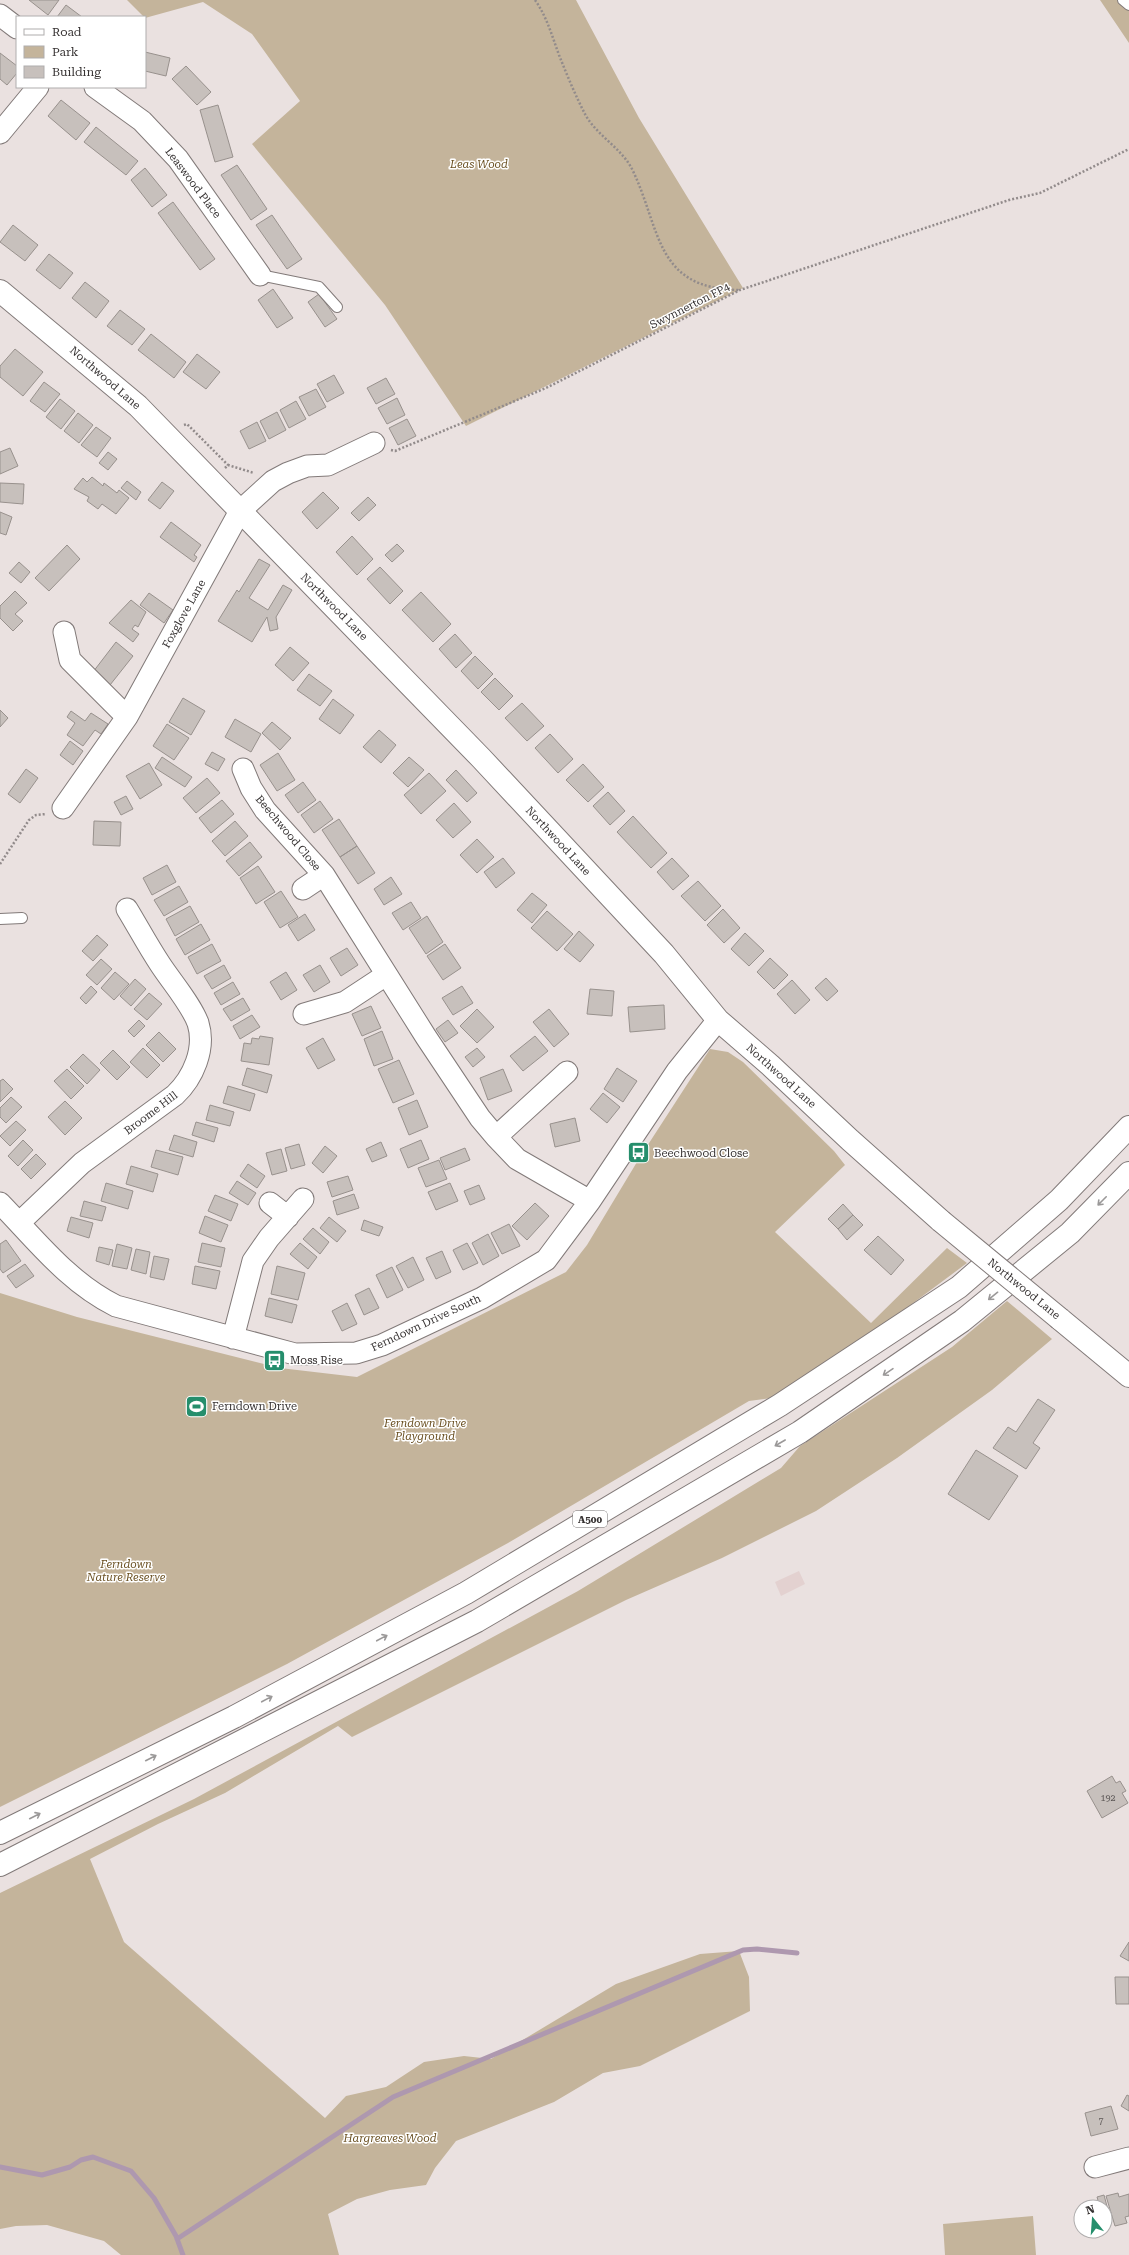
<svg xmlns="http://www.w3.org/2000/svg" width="1129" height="2255" font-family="'Roboto Serif',serif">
  <rect width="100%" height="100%" fill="#eae1e0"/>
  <!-- built -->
  <path fill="#e3d1d0" d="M799,1571L805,1584L781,1596L775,1582Z"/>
  <!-- green -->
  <path fill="#c4b49b" d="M127,0H576L639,118L743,288L466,426L385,305L252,144L300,101L252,34L203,2L145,18Z
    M1100,0H1129V43Z
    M710,1049L728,1052L743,1062L834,1151L845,1165L775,1232L871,1323L947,1248L967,1263L881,1327L772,1398L749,1401L508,1543L287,1664L0,1807V1293L77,1317L280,1368L357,1377L566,1272L587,1245L640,1157Z
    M1007,1301L1052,1339L992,1390L897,1458L816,1511L722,1558L626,1600L352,1737L338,1726L225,1793L158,1824L90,1859L124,1942L325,2118L346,2096L386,2087L424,2062L464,2056L491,2059L616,1984L700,1954L739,1951L749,1977L750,2011L640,2066L603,2073L554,2102L456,2141L435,2168L426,2185L390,2190L357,2199L328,2214L339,2255H121L104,2241L47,2225L16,2226L0,2229V1893L194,1799L578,1591L781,1468L800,1446L952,1347Z
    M1033,2216L1036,2255H945L943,2224Z"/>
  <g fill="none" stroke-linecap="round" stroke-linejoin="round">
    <!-- stream -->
    <path stroke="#ae98af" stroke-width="5" d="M0,2167L42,2175L70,2167L81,2160L93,2157L131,2171L154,2198L176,2236L183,2255
      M177,2239L393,2097L743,1950L757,1949L797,1953"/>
  </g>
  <!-- building -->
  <path fill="#c7c0bc" stroke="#98918d" d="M29,0H59L48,15Z
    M66,5L82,17H57Z
    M145,52L170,58L166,76L145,71Z
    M0,53L17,66V73L7,85L0,79Z
    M186,66L211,92L197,105L172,79Z
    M61,100L90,123L76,140L48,116Z
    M218,105L233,157L215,162L200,110Z
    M96,127L138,161L126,175L84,142Z
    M237,165L267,209L251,220L221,175Z
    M145,168L167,195L152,207L131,180Z
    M173,202L215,259L200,270L158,213Z
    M272,215L302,259L287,269L256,225Z
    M13,225L38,245L25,261L0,242Z
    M49,254L73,273L60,289L36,270Z
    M85,282L109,301L96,318L72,298Z
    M273,289L293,318L277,328L258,300Z
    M319,294L337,319L325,327L308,302Z
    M120,310L145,329L132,345L107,326Z
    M151,334L186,362L174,378L138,350Z
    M15,349L43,372L23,396L0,377V366Z
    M197,354L220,372L206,389L183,372Z
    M334,375L344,393L327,402L317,384Z
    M386,378L395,394L376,404L367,388Z
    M44,382L60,394L45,412L30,401Z
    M316,389L326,407L309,416L299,397Z
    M397,398L405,415L387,424L378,408Z
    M60,399L75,411L61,429L46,417Z
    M296,401L306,419L289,428L280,410Z
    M277,412L286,430L269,439L260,421Z
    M78,413L93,425L79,443L64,431Z
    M407,419L416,436L398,445L389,428Z
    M257,422L266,441L249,449L240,431Z
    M96,427L111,438L97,457L81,445Z
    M10,448L18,466L0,474V452Z
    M108,452L117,459L108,470L99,463Z
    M92,477L103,486L104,483L117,493L119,490L129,498L116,514L102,504L98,509L87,501L89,497L74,489L83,478L87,482Z
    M127,481L141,492L136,500L121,488Z
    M162,482L174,491L160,509L148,500Z
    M0,483L24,484L23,504L0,502Z
    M323,492L339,508L317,529L302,512Z
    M368,497L376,505L359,521L351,513Z
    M0,512L12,517L6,535L0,533Z
    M171,522L201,545L194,555L197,557L194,562L160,537Z
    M352,536L373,559L357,575L336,552Z
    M397,544L404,551L392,562L385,555Z
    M67,545L80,559L49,591L35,578Z
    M259,559L270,565L249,598L268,610L283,585L292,590L276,617L278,629L270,631L267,617L252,642L218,621L237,590L239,592Z
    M19,562L30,572L21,583L9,573Z
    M380,567L403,591L390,604L367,579Z
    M15,591L27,603L15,614L23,621L13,631L0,618V606Z
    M421,592L451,624L433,642L402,610Z
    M149,593L173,610L164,623L140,605Z
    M131,600L146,612L138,627L135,625L132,629L139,634L133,642L109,623Z
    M455,634L472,653L456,668L439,649Z
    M116,642L133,656L110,685L93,672Z
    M290,647L309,663L293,681L275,665Z
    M475,656L493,674L478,689L461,671Z
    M309,674L332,691L320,706L297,690Z
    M495,678L513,696L499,710L481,692Z
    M183,698L205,711L191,735L169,722Z
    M333,699L354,715L340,734L319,719Z
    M522,703L544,726L527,741L505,718Z
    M0,710L8,718L0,727Z
    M71,711L85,721L91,713L108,724L101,734L95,730L83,746L67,735L75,723L67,717Z
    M235,719L261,734L251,752L225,737Z
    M272,722L291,738L280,750L262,733Z
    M167,724L189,738L174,760L153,746Z
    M379,730L396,745L381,763L363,747Z
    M550,734L573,759L558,773L535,748Z
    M70,741L83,751L73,765L60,755Z
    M212,752L225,759L218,771L205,764Z
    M278,753L295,780L277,791L260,765Z
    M162,757L192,777L185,787L155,768Z
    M409,757L424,770L408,787L393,773Z
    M149,763L162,785L140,799L126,776Z
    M583,764L604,787L588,802L566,780Z
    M26,769L38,778L20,803L8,794Z
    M456,770L477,793L467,802L446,780Z
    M429,773L446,791L421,814L404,795Z
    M207,778L220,793L196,813L183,798Z
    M303,782L316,800L298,813L285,795Z
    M608,792L625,811L610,825L593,806Z
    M126,796L133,809L121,815L114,802Z
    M222,800L234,814L211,833L199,818Z
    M320,801L333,819L314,833L301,815Z
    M454,803L471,822L453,838L436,820Z
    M633,816L667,853L651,868L617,832Z
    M339,819L357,846L340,857L322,830Z
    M94,821L121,822L120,846L93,845Z
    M235,821L248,836L225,856L212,841Z
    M477,839L494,857L477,873L460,855Z
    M250,842L262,857L239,876L226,861Z
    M357,846L375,873L358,884L340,857Z
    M503,858L515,873L496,888L484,872Z
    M672,858L689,876L673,890L657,872Z
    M167,865L176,882L152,895L143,878Z
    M258,866L275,892L256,904L240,878Z
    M391,877L402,894L384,905L374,889Z
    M698,881L721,906L705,921L681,896Z
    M179,886L188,902L164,916L154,900Z
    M281,891L298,917L280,928L264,902Z
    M532,893L547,905L532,923L517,910Z
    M411,902L421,918L403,930L392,913Z
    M190,906L199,922L175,936L166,919Z
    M723,909L740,928L724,943L707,925Z
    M547,911L573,934L557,951L531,928Z
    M305,914L315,930L298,941L288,925Z
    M427,916L443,942L426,954L409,928Z
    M201,924L210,940L185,955L176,939Z
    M579,931L594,945L580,962L564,949Z
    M745,933L764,951L749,966L731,949Z
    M97,935L108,945L93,961L82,951Z
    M212,944L221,961L197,974L188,957Z
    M445,944L461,968L443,980L427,956Z
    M347,948L358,965L341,976L330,958Z
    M770,958L788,975L774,989L757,972Z
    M101,959L112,969L97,985L86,975Z
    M224,965L231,978L212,989L204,976Z
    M320,965L330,982L314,992L303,975Z
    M115,972L129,984L114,1000L101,988Z
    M286,972L297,990L281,1000L270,982Z
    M826,978L838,991L827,1001L815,988Z
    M135,979L146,989L131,1006L120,996Z
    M792,980L810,1000L795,1014L777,994Z
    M233,982L240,994L221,1005L214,993Z
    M91,986L97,992L86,1004L80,998Z
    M462,986L473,1003L453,1015L442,998Z
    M590,989L614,991L612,1016L587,1014Z
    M149,993L162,1004L147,1020L134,1009Z
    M243,998L250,1010L231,1021L223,1009Z
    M664,1005L665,1029L630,1032L628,1007Z
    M371,1006L381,1028L362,1036L352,1014Z
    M477,1009L494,1027L477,1043L460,1026Z
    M549,1009L569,1034L554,1047L533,1022Z
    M252,1015L260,1027L240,1039L233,1026Z
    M139,1020L145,1026L134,1037L128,1031Z
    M448,1020L458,1033L445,1042L436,1029Z
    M382,1031L393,1059L374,1066L364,1039Z
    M159,1032L176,1049L163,1062L146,1045Z
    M260,1036L273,1038L269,1065L241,1061L244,1043L251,1044L252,1038L259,1039Z
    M535,1036L548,1051L523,1071L510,1056Z
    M323,1038L335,1060L318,1069L306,1048Z
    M143,1048L160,1065L147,1078L130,1062Z
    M477,1048L485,1057L473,1067L465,1057Z
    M113,1050L130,1067L117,1080L100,1063Z
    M83,1054L100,1070L87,1084L70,1067Z
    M399,1060L414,1094L393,1103L378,1069Z
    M247,1068L272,1075L267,1093L242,1085Z
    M617,1068L637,1081L623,1102L604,1089Z
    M67,1069L84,1086L71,1099L54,1081Z
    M503,1069L512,1091L488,1100L480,1078Z
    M3,1079L13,1089L0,1102V1081Z
    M228,1086L255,1094L250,1111L223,1103Z
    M603,1093L620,1107L607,1123L590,1109Z
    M11,1097L22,1107L6,1123L0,1117V1108Z
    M417,1100L428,1127L409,1135L398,1108Z
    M65,1101L82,1118L65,1135L48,1117Z
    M210,1105L234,1112L230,1126L206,1120Z
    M575,1118L580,1141L555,1147L550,1124Z
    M16,1121L26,1130L10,1146L0,1136Z
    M196,1122L218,1128L214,1142L192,1135Z
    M174,1135L197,1142L193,1157L169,1150Z
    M23,1140L33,1150L18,1166L8,1156Z
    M421,1140L429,1159L408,1168L400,1149Z
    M381,1142L387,1156L372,1162L366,1149Z
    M299,1144L305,1165L291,1169L285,1148Z
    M325,1146L337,1156L323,1173L312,1163Z
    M465,1148L470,1160L445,1170L440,1158Z
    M281,1149L287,1171L272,1175L266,1153Z
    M156,1150L183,1157L178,1175L151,1167Z
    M36,1154L46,1164L31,1179L21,1169Z
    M439,1160L447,1179L426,1187L418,1168Z
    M248,1164L265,1176L257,1188L240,1176Z
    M131,1166L158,1174L153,1192L126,1184Z
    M348,1176L353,1190L332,1197L327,1182Z
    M237,1181L256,1193L248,1205L229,1193Z
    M106,1183L133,1191L128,1209L101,1201Z
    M450,1183L458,1201L436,1210L428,1192Z
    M479,1185L485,1199L470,1205L464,1191Z
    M354,1194L359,1208L337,1215L333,1201Z
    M215,1195L238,1204L231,1221L208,1211Z
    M84,1201L106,1207L102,1221L80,1216Z
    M535,1203L549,1216L527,1240L512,1226Z
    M843,1204L853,1215L838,1229L828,1219Z
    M853,1215L863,1225L847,1240L838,1229Z
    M205,1216L228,1225L221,1242L199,1233Z
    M71,1217L93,1223L89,1238L67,1231Z
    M329,1217L346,1231L337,1242L320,1228Z
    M364,1220L383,1227L379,1236L361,1230Z
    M509,1224L520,1246L502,1254L491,1233Z
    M313,1228L329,1242L320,1254L303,1239Z
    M488,1234L499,1256L483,1265L472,1243Z
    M878,1236L904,1260L891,1275L864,1250Z
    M6,1240L21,1261L3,1273L0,1269V1244Z
    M202,1243L225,1248L221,1267L198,1262Z
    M300,1243L317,1257L308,1269L290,1254Z
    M467,1243L478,1263L463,1270L453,1250Z
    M117,1244L132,1248L127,1269L112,1266Z
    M99,1247L113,1250L109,1265L96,1261Z
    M136,1249L150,1252L146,1274L131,1270Z
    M442,1251L451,1272L436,1279L426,1258Z
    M154,1256L169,1259L164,1280L150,1277Z
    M413,1257L424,1280L408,1288L396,1266Z
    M25,1264L34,1276L16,1288L7,1276Z
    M195,1266L220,1271L216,1289L192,1284Z
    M277,1266L305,1273L298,1300L271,1294Z
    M392,1267L403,1290L387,1298L376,1275Z
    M369,1288L379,1308L364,1315L355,1295Z
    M269,1298L297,1305L292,1323L265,1316Z
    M347,1303L357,1324L342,1331L332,1311Z
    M1038,1399L1055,1410L1033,1443L1040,1448L1026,1469L993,1448L1008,1427L1016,1432Z
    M976,1450L1018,1476L989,1520L948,1494Z
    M1112,1776L1116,1783L1120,1781L1126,1791L1122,1793L1128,1803L1102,1818L1087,1791Z
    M1129,1942V1961L1120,1956Z
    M1115,1977H1129V2004H1116Z
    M1127,2095L1129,2096V2111L1121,2106Z
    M1111,2106L1118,2129L1091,2136L1085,2113Z
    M1118,2193L1119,2197L1129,2194V2216L1125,2217L1127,2223L1115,2226L1106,2196Z
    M1104,2195L1108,2210H1105V2207H1100L1097,2197Z"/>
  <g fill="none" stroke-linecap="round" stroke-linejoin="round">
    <defs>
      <path id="lane" d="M1123,0L1129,5
        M260,275L319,287L337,307
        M0,919L22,918"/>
      <path id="street" d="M0,15L17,28
        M95,87L142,121L178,159L260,275
        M0,133L38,87
        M64,632L70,660L127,717
        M243,769L251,788L265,810L324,875L426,1037L480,1118L496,1137L517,1159L590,1201
        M63,808L127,717L240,511L273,481L288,473L307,466L328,465L374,443
        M303,889L324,875
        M304,1014L345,1002L386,975
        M496,1137L567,1072
        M0,1203C37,1241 68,1282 116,1306L295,1354L356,1353L382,1345L482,1298L546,1260L590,1201L677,1071L718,1020
        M270,1203L288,1217
        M19,1223L82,1163L175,1095C193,1078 206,1049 198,1023C191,1004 171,981 160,964C148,946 138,927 127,909
        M233,1338L253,1261L269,1238L303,1199
        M1095,2167L1129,2158"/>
      <path id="secondary" d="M0,291L138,406L481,758L664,954L718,1020L770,1065L850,1140L941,1221
        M1060,1319L1129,1376"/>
      <path id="highway" d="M0,1833L234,1717L466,1593L780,1405L959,1287L1059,1200L1129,1127
        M0,1865L477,1621L800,1432L962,1321L1070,1233L1129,1173"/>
    </defs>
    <!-- lane casing -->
    <use href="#lane" stroke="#827a79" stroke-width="12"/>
    <!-- street casing -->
    <use href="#street" stroke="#827a79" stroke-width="23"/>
    <!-- secondary casing -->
    <use href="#secondary" stroke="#827a79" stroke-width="24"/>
    <!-- highway casing -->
    <use href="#highway" stroke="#827a79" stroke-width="24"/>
    <!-- path -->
    <path stroke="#928b8b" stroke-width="2.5" stroke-dasharray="2 2" stroke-linecap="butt" d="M535,0C547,17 552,36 559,55C567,75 576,97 586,116C598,136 622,149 632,169C661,228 654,289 739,290
      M184,425L187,424L228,465
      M391,450L395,451L546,388L740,290L1009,200L1040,193L1129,149
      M225,468L228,465L254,473
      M0,864L29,820L36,815L46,814"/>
    <!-- lane -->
    <use href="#lane" stroke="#fff" stroke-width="10"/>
    <!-- street -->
    <use href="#street" stroke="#fff" stroke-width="21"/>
    <!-- secondary -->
    <use href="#secondary" stroke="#fff" stroke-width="22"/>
    <!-- highway -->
    <use href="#highway" stroke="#fff" stroke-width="22"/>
    <defs>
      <path id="secondary-bridge" d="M941,1221L1060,1319"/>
    </defs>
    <!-- secondary-bridge casing -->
    <use href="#secondary-bridge" stroke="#827a79" stroke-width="24" stroke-linecap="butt"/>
    <!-- secondary-bridge -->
    <use href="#secondary-bridge" stroke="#fff" stroke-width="22"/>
  </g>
  <!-- one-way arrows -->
  <defs><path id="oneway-shaft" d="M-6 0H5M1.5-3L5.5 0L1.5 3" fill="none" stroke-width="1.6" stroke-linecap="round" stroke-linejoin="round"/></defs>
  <g stroke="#9b9999">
    <use href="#oneway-shaft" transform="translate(1102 1201) rotate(135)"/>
    <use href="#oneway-shaft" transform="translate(993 1296) rotate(141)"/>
    <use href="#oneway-shaft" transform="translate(888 1372) rotate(146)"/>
    <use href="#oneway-shaft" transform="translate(780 1443) rotate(150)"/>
    <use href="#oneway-shaft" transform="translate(382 1638) rotate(-28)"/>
    <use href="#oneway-shaft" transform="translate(267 1699) rotate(-28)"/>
    <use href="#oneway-shaft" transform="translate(151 1758) rotate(-27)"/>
    <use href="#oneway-shaft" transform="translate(35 1816) rotate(-27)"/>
  </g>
  <!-- icons -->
  <defs>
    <symbol id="bus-square" viewBox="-11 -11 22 22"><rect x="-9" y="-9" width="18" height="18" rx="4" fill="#258e6c" stroke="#fff"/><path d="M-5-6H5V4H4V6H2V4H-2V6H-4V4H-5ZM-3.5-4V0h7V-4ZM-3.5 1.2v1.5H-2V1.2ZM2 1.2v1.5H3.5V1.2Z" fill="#fff"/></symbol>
    <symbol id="stadium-square" viewBox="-11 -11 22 22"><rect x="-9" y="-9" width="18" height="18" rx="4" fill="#258e6c" stroke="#fff"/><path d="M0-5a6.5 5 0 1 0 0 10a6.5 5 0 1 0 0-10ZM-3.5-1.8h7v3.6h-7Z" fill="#fff"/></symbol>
  </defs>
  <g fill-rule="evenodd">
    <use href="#bus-square" x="626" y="1140" width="25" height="25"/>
    <use href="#bus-square" x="262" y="1348" width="25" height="25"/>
    <use href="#stadium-square" x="184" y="1394" width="25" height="25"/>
  </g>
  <g text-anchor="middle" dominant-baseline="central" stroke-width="3" stroke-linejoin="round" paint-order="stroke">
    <!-- number labels -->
    <g font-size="9" fill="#5b5655">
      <text x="1108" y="1798">192</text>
      <text x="1101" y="2121">7</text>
    </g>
    <!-- shield labels -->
    <rect fill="#fff" stroke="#737070" stroke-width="1" x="573" y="1511" width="34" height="16" rx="3"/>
    <g font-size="10" font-weight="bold" fill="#373333">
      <text x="590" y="1519">A500</text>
    </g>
    <!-- park labels -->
    <g font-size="11" font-style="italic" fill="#6b5123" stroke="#fff">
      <text x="479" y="164">Leas Wood</text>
      <text x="425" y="1423">Ferndown Drive<tspan x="425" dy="13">Playground</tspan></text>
      <text x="126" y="1564">Ferndown<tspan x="126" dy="13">Nature Reserve</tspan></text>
      <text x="390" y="2138">Hargreaves Wood</text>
    </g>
    <!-- street labels -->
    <g font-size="11" fill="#373333" stroke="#fff">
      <text transform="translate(193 183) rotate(53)">Leaswood Place</text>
      <text transform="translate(690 306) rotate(-27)">Swynnerton FP4</text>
      <text transform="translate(105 378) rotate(41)">Northwood Lane</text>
      <text transform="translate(334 607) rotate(45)">Northwood Lane</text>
      <text transform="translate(184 614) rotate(-61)">Foxglove Lane</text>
      <text transform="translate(288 833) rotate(50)">Beechwood Close</text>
      <text transform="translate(558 841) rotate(47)">Northwood Lane</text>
      <text transform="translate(781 1076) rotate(42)">Northwood Lane</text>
      <text transform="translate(151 1113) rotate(-37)">Broome Hill</text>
      <text transform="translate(1024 1289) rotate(39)">Northwood Lane</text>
      <text transform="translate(426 1323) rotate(-25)">Ferndown Drive South</text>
    </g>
    <!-- poi labels -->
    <g font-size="11" fill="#373333" stroke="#fff" text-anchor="start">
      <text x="654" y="1153">Beechwood Close</text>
      <text x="290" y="1360">Moss Rise</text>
      <text x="212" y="1406">Ferndown Drive</text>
    </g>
  </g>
  <!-- legend -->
  <rect x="16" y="16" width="130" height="72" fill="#ffffff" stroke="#afadad"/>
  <rect x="24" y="29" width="20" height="6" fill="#ffffff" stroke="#afadad"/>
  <text x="52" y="36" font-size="12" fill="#373333">Road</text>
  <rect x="24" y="46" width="20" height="12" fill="#c4b49b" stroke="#afadad"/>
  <text x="52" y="56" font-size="12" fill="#373333">Park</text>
  <rect x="24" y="66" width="20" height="12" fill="#c7c0bc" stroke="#afadad"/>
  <text x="52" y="76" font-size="12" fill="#373333">Building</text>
  <!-- north arrow -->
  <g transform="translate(1093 2219) rotate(343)"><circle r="19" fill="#ffffff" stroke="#afadad"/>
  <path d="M0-3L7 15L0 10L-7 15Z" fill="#258e6c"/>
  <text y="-6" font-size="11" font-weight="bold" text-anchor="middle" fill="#373333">N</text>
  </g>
</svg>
